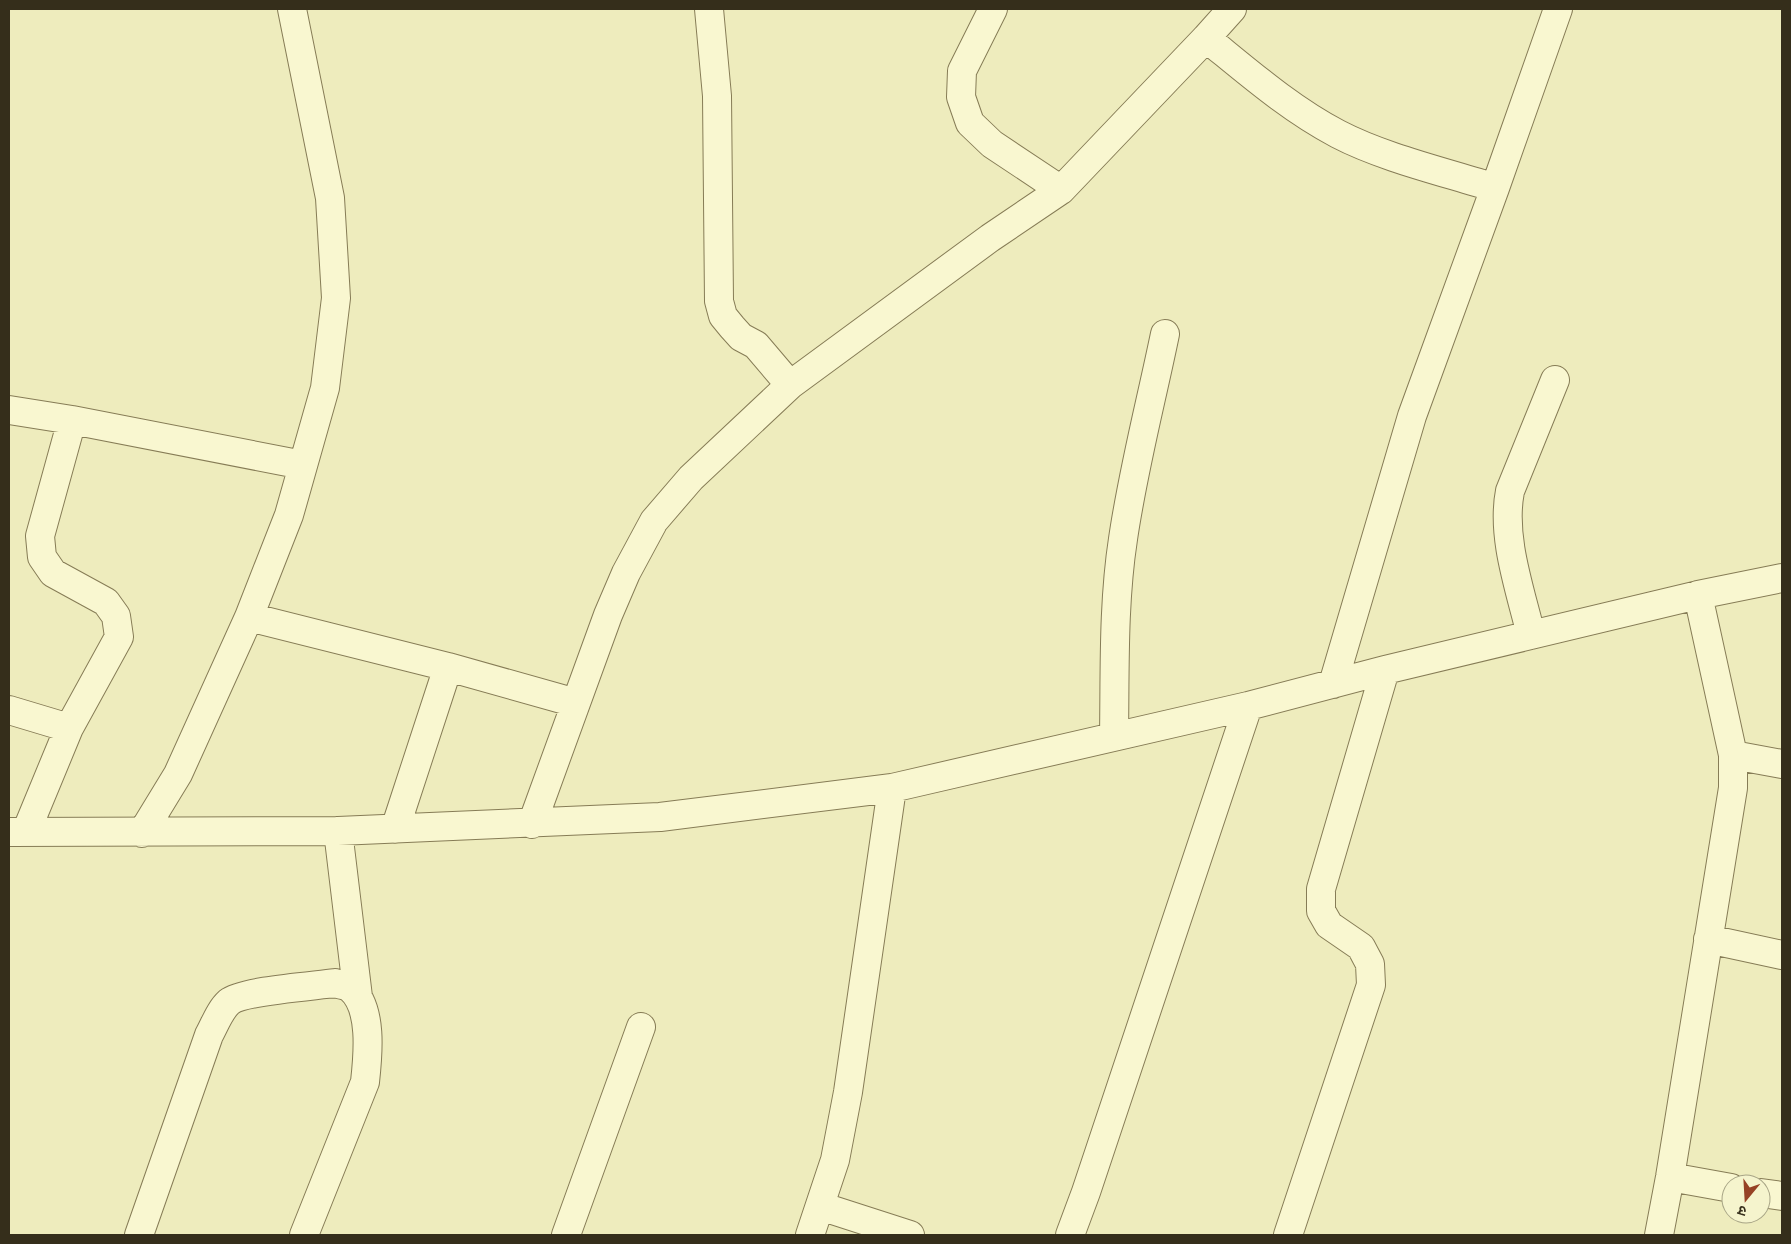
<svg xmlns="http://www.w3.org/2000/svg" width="1791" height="1244" font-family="Bitter,'Noto Sans Devanagari',serif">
  <rect width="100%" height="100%" fill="#eeecbd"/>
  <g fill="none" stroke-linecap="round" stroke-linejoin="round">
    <defs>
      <path id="minor" d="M709,9L717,96L719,301L723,316L732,327L741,337L756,345L790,385
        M993,9L962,71L961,97L970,123L992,144L1061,190
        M1206,38C1248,72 1290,109 1338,134C1384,158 1445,172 1495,188
        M9,410L72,420L303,465
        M249,617L448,667L576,703
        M1531,635C1520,589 1501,537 1510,491L1555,380
        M1333,684L1412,416L1495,188L1558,9
        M9,710L69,728
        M1114,736C1115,671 1113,604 1123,539C1133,470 1151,402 1165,334
        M1733,755L1782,764
        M532,824L608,615L626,573L654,521L691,478L790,385L990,238L1061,190L1206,38L1232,9
        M395,829L448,667
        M338,831L358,997
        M9,832L338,831L660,817L892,788L1248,706L1385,670L1698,595L1782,578
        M26,832L69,728L119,637L116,616L106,602L53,573L42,557L40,536L72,420
        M142,833L178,774L249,617L289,515L325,388L336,298L330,198L292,9
        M1708,939L1782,955
        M1670,1177L1731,1188
        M1761,1193L1782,1196
        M820,1206L910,1235
        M139,1235L209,1035C215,1024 220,1010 229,1002C242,991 314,986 335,983C340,985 346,985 350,988C373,1007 368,1055 365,1082L304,1235
        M566,1235L641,1027
        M810,1235L835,1160L848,1092L892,788
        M1070,1235L1086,1192L1248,706
        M1288,1235L1371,985L1370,964L1361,947L1329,925L1321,911V889L1385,670
        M1659,1235L1670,1177L1733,788V755L1698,595"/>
    </defs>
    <!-- minor casing -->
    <use href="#minor" stroke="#867c56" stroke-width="30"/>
    <!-- minor -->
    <use href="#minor" stroke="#f9f7d0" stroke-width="28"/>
  </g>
  <!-- border -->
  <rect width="1791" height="1244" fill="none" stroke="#352e1b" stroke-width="20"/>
  <!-- north arrow -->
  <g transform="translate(1746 1199) rotate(198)"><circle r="24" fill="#f5f4cd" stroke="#a8a586"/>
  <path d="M0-4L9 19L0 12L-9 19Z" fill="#964225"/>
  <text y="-8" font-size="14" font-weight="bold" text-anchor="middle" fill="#352e1b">उ</text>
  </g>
</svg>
